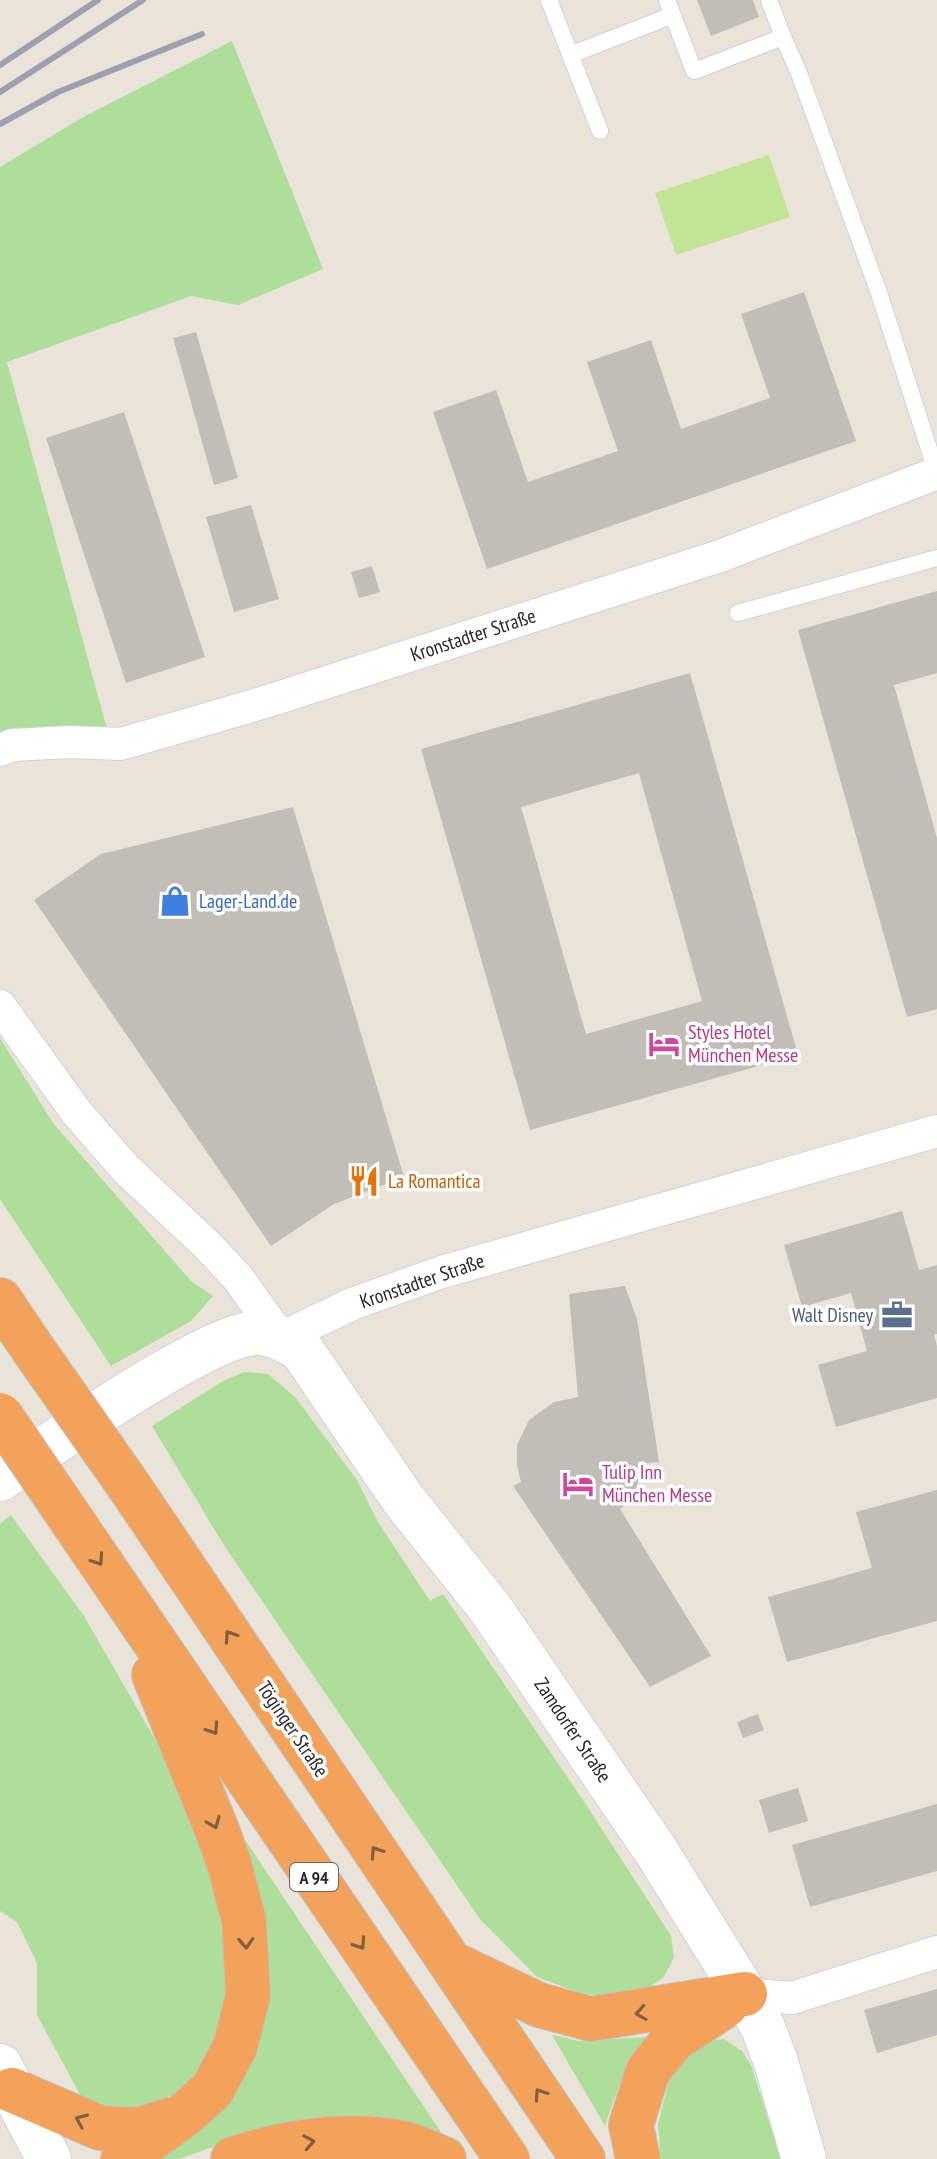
<svg xmlns="http://www.w3.org/2000/svg" width="937" height="2159" font-family="'PT Sans Narrow',sans-serif">
  <rect width="100%" height="100%" fill="#eae3da"/>
  <!-- green -->
  <path fill="#afdd9a" d="M232,41L323,269L238,305L191,296L7,362L108,733L0,740V167L85,116Z
    M0,1038L53,1123L191,1281L213,1296L191,1321L111,1366L0,1199Z
    M244,1372L268,1374L295,1397L357,1480L378,1522L430,1601L443,1594L587,1806L671,1936L674,1957L664,1977L642,1992L617,1999L577,1992L537,1977L480,1919L225,1547L152,1426L223,1381Z
    M11,1515L84,1616L156,1741L206,1852L228,1935L229,2008L208,2061L175,2096L128,2111L85,2104L37,2015V1963L17,1922L0,1911V1524Z
    M233,1822L449,2144L238,2138L179,2159H148L224,2103Z
    M552,2035L579,2041L648,2037C626,2063 616,2093 605,2126Z
    M724,2039L742,2051L751,2065L781,2159H661L658,2124L670,2077L693,2050L707,2041Z"/>
  <!-- pitch -->
  <path fill="#c1e496" d="M769,155L790,217L676,255L655,193Z"/>
  <!-- building -->
  <path fill="#c2bdb7" fill-rule="evenodd" d="M697,0H753L759,17L711,36Z
    M804,292L856,441L487,569L433,412L496,390L528,482L618,451L587,362L651,340L681,429L770,398L741,314Z
    M196,332L238,478L214,485L173,338Z
    M124,412L205,657L126,683L46,438Z
    M251,505L279,599L234,612L206,517Z
    M372,566L380,592L359,598L351,572Z
    M937,591V673L894,685L937,838V1009L907,1017L798,630Z
    M690,673L798,1055L530,1130L421,749ZM639,773L702,1001L586,1034L521,807Z
    M293,807L404,1177L334,1204L271,1246L34,900L101,854Z
    M902,1211L919,1270L937,1265V1334L934,1335L937,1346V1398L836,1427L818,1365L867,1351L851,1293L802,1307L784,1245Z
    M625,1286L637,1319L659,1462L642,1464L634,1498L620,1509L711,1656L650,1687L513,1486L521,1482L517,1466V1445L529,1420L554,1402L578,1397L569,1294Z
    M937,1490V1621L787,1662L768,1597L872,1568L856,1512Z
    M758,1714L764,1730L743,1738L737,1722Z
    M798,1788L808,1821L769,1833L759,1800Z
    M937,1804V1871L810,1907L792,1845Z
    M937,1989V2035L877,2053L864,2010Z"/>
  <g fill="none" stroke-linecap="round" stroke-linejoin="round">
    <defs>
      <path id="lane" d="M549,0L600,131
        M667,0L694,71L783,37L799,73L879,293L937,474
        M769,0L783,37
        M570,55L673,15
        M738,613L937,558"/>
      <path id="street" d="M0,750L13,745L69,742L121,744L265,702L720,556L935,474
        M0,1006L77,1113L126,1169L207,1245L238,1278L281,1338L352,1304L442,1272L937,1131
        M745,1994L792,1998L937,1952"/>
      <path id="secondary" d="M0,1479C46,1448 214,1329 261,1333C276,1334 288,1342 301,1349L403,1499L490,1608L656,1851L745,1994L763,2028L776,2062L804,2159
        M0,2066L49,2159"/>
      <path id="highway" d="M0,1300L33,1349
        M131,1489L583,2159
        M75,1525L507,2159
        M453,1964L539,2005L591,2019L745,1994
        M12,2090L100,2128L138,2130L170,2120
        M123,2159L183,2116L212,2090L235,2047L248,1996L244,1921L230,1867L219,1835L154,1675
        M233,2159C288,2141 346,2132 403,2143C417,2146 431,2154 444,2159
        M638,2159L631,2125L648,2071L673,2040L726,2005"/>
    </defs>
    <!-- lane casing -->
    <use href="#lane" stroke="#d0d2e0" stroke-width="18"/>
    <!-- street casing -->
    <use href="#street" stroke="#d0d2e0" stroke-width="34"/>
    <!-- secondary casing -->
    <use href="#secondary" stroke="#d0d2e0" stroke-width="46"/>
    <!-- highway casing -->
    <use href="#highway" stroke="#c3c3c3" stroke-width="46"/>
    <!-- lane -->
    <use href="#lane" stroke="#fff" stroke-width="16"/>
    <!-- street -->
    <use href="#street" stroke="#fff" stroke-width="32"/>
    <!-- secondary -->
    <use href="#secondary" stroke="#fff" stroke-width="44"/>
    <!-- highway -->
    <use href="#highway" stroke="#f3a25c" stroke-width="44"/>
    <!-- rail -->
    <path stroke="#9ea0b1" stroke-width="6" d="M0,65L98,0
      M0,92L143,0
      M0,124L58,92L202,34"/>
    <defs>
      <path id="highway-bridge" d="M33,1349L131,1489
        M0,1415L75,1525"/>
    </defs>
    <!-- highway-bridge casing -->
    <use href="#highway-bridge" stroke="#c3c3c3" stroke-width="46" stroke-linecap="butt"/>
    <!-- highway-bridge -->
    <use href="#highway-bridge" stroke="#f3a25c" stroke-width="44"/>
  </g>
  <!-- one-way arrows -->
  <defs><path id="oneway-chevron" d="M-2-3.5L2.5 0L-2 3.5" fill="none" stroke-width="1.6" stroke-linecap="round" stroke-linejoin="round" transform="scale(2)"/></defs>
  <g stroke="#835f3f">
    <use href="#oneway-chevron" transform="translate(98 1560) rotate(56)"/>
    <use href="#oneway-chevron" transform="translate(230 1636) rotate(-124)"/>
    <use href="#oneway-chevron" transform="translate(213 1729) rotate(56)"/>
    <use href="#oneway-chevron" transform="translate(214 1823) rotate(68)"/>
    <use href="#oneway-chevron" transform="translate(376 1852) rotate(-124)"/>
    <use href="#oneway-chevron" transform="translate(246 1943) rotate(87)"/>
    <use href="#oneway-chevron" transform="translate(360 1944) rotate(56)"/>
    <use href="#oneway-chevron" transform="translate(641 2013) rotate(171)"/>
    <use href="#oneway-chevron" transform="translate(540 2094) rotate(-124)"/>
    <use href="#oneway-chevron" transform="translate(81 2120) rotate(-157)"/>
    <use href="#oneway-chevron" transform="translate(309 2142) rotate(-10)"/>
  </g>
  <!-- icons -->
  <defs>
    <symbol id="shop-bare" viewBox="-9 -9 18 18"><path d="M-5-2.5h2.3a2.7 3.5 0 0 1 5.4 0H5L5.5 6h-11ZM-1.5-2.5h3a1.5 2.3 0 0 0-3 0Z" fill="#3f7fe0" stroke="#fff" stroke-width="2.5" paint-order="stroke"/></symbol>
    <symbol id="hotel-bare" viewBox="-9 -9 18 18"><path d="M-6-4.5h1.5V1H6V5H4.5V3h-9V5H-6ZM-4 0a1.8 1.8 0 1 1 3.6 0ZM.5 0V-2.5h3Q6-2.5 6 0Z" fill="#d1479c" stroke="#fff" stroke-width="2.5" paint-order="stroke"/></symbol>
    <symbol id="restaurant-bare" viewBox="-9 -9 18 18"><path d="M-5-6h1v4h1v-4h1v4h1v-4h1v5L-1.5 .5V6h-2V.5L-5-1ZM5-6V6H3V1.5H1.5Q1.5-4 5-6Z" fill="#e8710a" stroke="#fff" stroke-width="2.5" paint-order="stroke"/></symbol>
    <symbol id="office-bare" viewBox="-9 -9 18 18"><path d="M-6-3h4V-5.5h4V-3h4V5H-6ZM-1-4.5V-3h2v-1.5ZM-6 0V1H6V0Z" fill="#5c6f8a" stroke="#fff" stroke-width="2.5" paint-order="stroke"/></symbol>
  </defs>
  <g fill-rule="evenodd">
    <use href="#shop-bare" x="153" y="879" width="44" height="44"/>
    <use href="#hotel-bare" x="642" y="1022" width="44" height="44"/>
    <use href="#restaurant-bare" x="342" y="1159" width="44" height="44"/>
    <use href="#office-bare" x="875" y="1293" width="44" height="44"/>
    <use href="#hotel-bare" x="556" y="1462" width="44" height="44"/>
  </g>
  <g text-anchor="middle" dominant-baseline="central" stroke-width="7" stroke-linejoin="round" paint-order="stroke">
    <!-- shield labels -->
    <rect fill="#fff" stroke="#686868" stroke-width="2" x="290" y="1863" width="48" height="28" rx="6"/>
    <g font-size="18" font-weight="bold" fill="#282828">
      <text x="314" y="1877">A 94</text>
    </g>
    <!-- street labels -->
    <g font-size="20" fill="#282828" stroke="#fff">
      <text transform="translate(473 635) rotate(-18)">Kronstadter Straße</text>
      <text transform="translate(422 1281) rotate(-19)">Kronstadter Straße</text>
      <text transform="translate(293 1729) rotate(56)">Töginger Straße</text>
      <text transform="translate(573 1730) rotate(56)">Zamdorfer Straße</text>
    </g>
    <!-- shop labels -->
    <g font-size="20" fill="#366cbe" stroke="#fff" text-anchor="start">
      <text x="199" y="901">Lager-Land.de</text>
    </g>
    <!-- hotel labels -->
    <g font-size="20" fill="#b23c85" stroke="#fff" text-anchor="start">
      <text x="688" y="1032">Styles Hotel<tspan x="688" dy="23">München Messe</tspan></text>
      <text x="602" y="1472">Tulip Inn<tspan x="602" dy="23">München Messe</tspan></text>
    </g>
    <!-- food labels -->
    <g font-size="20" fill="#c56008" stroke="#fff" text-anchor="start">
      <text x="388" y="1181">La Romantica</text>
    </g>
    <!-- service labels -->
    <g font-size="20" fill="#4e5e75" stroke="#fff" text-anchor="end">
      <text x="873" y="1315">Walt Disney</text>
    </g>
  </g>
</svg>
